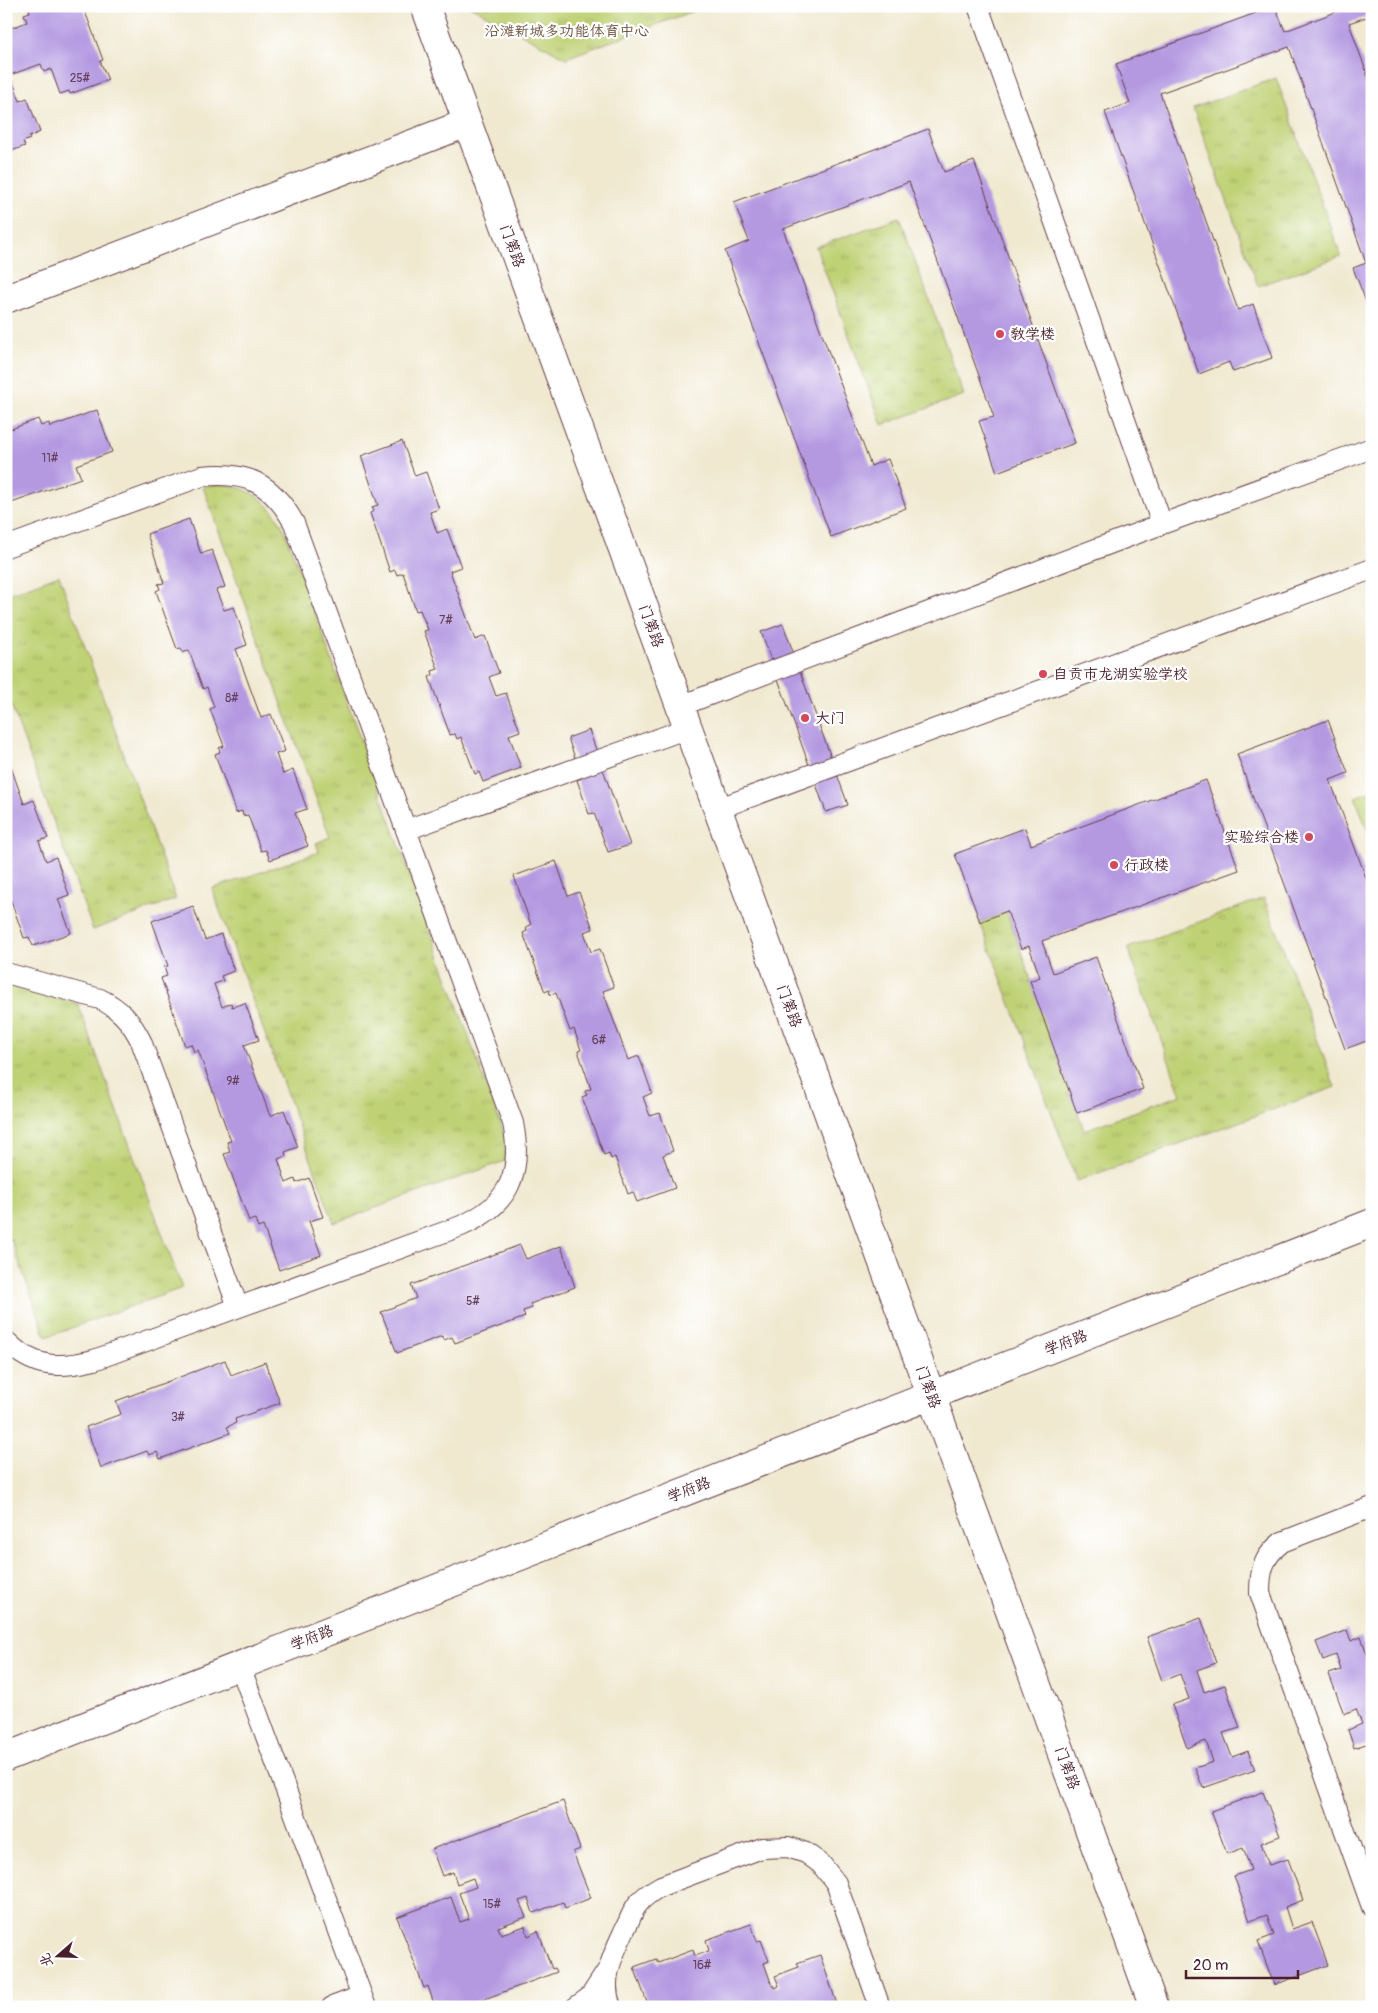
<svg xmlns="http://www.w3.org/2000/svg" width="1378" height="2013" font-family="Pangolin,'LXGW WenKai TC',sans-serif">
  <defs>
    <pattern id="grass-tufts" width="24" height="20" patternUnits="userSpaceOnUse" patternTransform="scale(1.25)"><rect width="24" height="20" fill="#bfd174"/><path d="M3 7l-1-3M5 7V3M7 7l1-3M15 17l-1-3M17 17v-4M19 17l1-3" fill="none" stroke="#a6b365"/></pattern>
  </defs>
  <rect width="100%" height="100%" fill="#fff"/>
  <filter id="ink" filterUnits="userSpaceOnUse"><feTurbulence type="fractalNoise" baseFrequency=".02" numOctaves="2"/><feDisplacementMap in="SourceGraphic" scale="10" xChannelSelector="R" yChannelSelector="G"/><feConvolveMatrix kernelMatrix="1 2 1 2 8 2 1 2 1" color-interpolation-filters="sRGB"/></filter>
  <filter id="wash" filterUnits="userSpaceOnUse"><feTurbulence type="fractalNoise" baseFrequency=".0096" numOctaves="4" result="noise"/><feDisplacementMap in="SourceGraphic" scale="20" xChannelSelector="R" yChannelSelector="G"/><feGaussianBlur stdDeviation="1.12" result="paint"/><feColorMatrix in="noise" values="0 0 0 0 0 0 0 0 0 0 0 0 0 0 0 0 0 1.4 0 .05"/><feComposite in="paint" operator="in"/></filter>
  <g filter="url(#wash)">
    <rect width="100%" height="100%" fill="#f0e9d0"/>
    <!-- grass -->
    <path fill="url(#grass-tufts)" stroke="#847850" d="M470,6H707L566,58Z
      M1276,78L1341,256L1258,286L1193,108Z
      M899,217L964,395L882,425L816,247Z
      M221,484C254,489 268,500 284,529L506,1139L505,1161L334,1223L212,889L319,852L316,843L330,837L203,487Z
      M59,575L176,899L93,930L6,691V595Z
      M1372,791V843L1355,797Z
      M1264,898L1335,1087L1077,1181L980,922L1007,912L1084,1130L1181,1095L1128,948Z
      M6,984L78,1004L182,1288L46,1337L11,1239L6,1241Z"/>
    <g id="blocks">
      <!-- building -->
      <path fill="#b499e1" d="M28,6H83L103,60L100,61L108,80L70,94L69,91L60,94L51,69L44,72L41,64L10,75L20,101L27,98L40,132L29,137L30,139L23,142L25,146L6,153V30L27,22L24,14L30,12Z
        M1275,6L1285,31L1341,10L1340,6H1372V15L1349,23L1372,88V317L1353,268L1366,263L1289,47L1160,93L1238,310L1253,304L1272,358L1233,372L1229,362L1199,374L1105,112L1130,103L1116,64Z
        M928,129L944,172L974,161L1075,443L997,472L979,421L994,417L909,182L783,229L871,466L888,459L906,508L831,537L725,251L749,241L734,202Z
        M97,410L112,452L76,465L81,478L6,505V431L38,419L41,426L49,423L50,427Z
        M402,441L415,476L426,472L439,509L430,512L437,533L447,529L461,567L450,571L475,640L485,636L499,673L489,677L496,696L506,693L520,731L509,735L521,768L483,782L479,772L475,774L461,737L457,739L455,734L450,735L429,677L433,675L432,671L438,669L424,631L428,630L420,610L416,611L403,573L397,575L395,570L390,572L370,513L374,511L372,507L378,505L361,456Z
        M189,519L201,554L212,550L225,587L216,590L224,610L234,607L247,645L236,649L261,718L271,714L285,751L276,754L283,774L293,770L307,809L295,813L308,846L270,860L266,850L261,851L248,815L243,816L242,811L236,813L215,754L220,752L219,748L224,746L210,709L214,707L207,687L203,689L189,650L183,653L181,648L177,649L156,591L160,589L158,584L164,583L147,534Z
        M783,624L848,805L826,812L761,632Z
        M1328,720L1348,773L1330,780L1372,894V1039L1345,1049L1237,754Z
        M589,730L630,845L608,852L594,813L589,814L577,780L582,778L568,738Z
        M7,756L24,804L34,800L48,838L39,841L46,861L56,857L69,895L58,899L71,933L33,946L29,937L24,938L11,901L6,903Z
        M1206,780L1239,870L1042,941L1053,973L1096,957L1143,1089L1077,1113L1030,981L1040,977L1029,946L1021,949L1007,911L980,922L955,854L1025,828L1031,845Z
        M556,861L568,896L579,892L593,929L584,932L591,952L600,949L614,987L603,991L628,1060L639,1056L652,1093L643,1097L650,1116L660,1113L673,1151L663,1155L675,1188L637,1202L633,1192L628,1194L615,1157L611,1159L609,1153L604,1155L582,1097L587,1095L585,1091L591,1089L578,1051L581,1050L574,1029L570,1031L556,993L550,995L549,990L545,992L523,933L527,931L526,927L531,925L514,876Z
        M193,906L205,940L221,934L234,971L221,976L223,981L214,984L222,1007L231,1003L232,1007L245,1003L259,1040L244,1045L270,1116L284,1110L298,1147L285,1152L286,1156L278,1159L286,1183L295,1179L296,1183L309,1178L323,1217L309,1221L321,1255L279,1270L263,1226L258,1228L255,1219L249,1221L224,1154L230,1152L227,1142L231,1141L198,1050L194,1052L191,1044L185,1046L161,978L167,976L164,967L168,966L152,921Z
        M520,1245L526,1259L561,1246L575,1287L530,1304L532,1308L523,1311L525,1317L455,1343L452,1337L444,1340L442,1336L397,1353L381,1312L416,1298L411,1285Z
        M225,1360L231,1375L265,1362L280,1403L235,1419L236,1423L227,1427L230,1433L160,1459L157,1452L149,1455L147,1451L101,1468L86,1427L121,1414L116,1401Z
        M1201,1618L1216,1663L1197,1670L1204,1692L1225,1685L1240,1728L1223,1733L1232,1757L1248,1751L1255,1770L1203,1788L1195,1768L1213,1762L1206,1741L1187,1748L1172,1705L1189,1699L1180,1674L1162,1681L1147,1637Z
        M1347,1630L1351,1641L1361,1637L1369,1660L1372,1658V1742L1354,1748L1348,1730L1362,1724L1356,1709L1344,1714L1329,1674L1341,1670L1336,1655L1323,1660L1316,1642Z
        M1263,1792L1280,1836L1261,1843L1269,1865L1288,1859L1303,1900L1285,1907L1292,1929L1312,1922L1328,1965L1274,1985L1258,1941L1274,1935L1267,1915L1250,1921L1234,1876L1251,1870L1243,1848L1227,1854L1211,1811Z
        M563,1801L580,1849L573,1852L591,1898L565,1908L563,1902L533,1913L528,1898L519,1901L526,1917L498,1927L501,1934L525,1926L528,1936L538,1931L552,1969L555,1968L557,1972L463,2007H435L428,1986L424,1988L397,1917L451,1897L460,1922L469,1919L459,1893L476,1887L473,1878L457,1884L453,1872L442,1876L432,1849Z
        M751,1924L757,1941L761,1940L769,1961L764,1963L772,1986L774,1985L775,1988L779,1986L775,1976L799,1967L797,1963L820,1955L838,2007H658L656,2002L648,2005L634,1967L656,1959L658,1963L693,1950L695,1956L709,1951L706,1940Z"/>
    </g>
  </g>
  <g filter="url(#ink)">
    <use href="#blocks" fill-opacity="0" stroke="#633d44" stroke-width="1"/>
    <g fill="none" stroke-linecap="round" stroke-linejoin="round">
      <defs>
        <path id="service" d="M978,6L1162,524
          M6,547L202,476C247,471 272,483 294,523L513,1123C523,1174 509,1205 461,1226L94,1360C58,1369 33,1368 6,1341
          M680,706L1162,524L1372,448
          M717,809L1372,569
          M406,830L688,728
          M6,973L100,999C120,1009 131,1021 141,1041L238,1307
          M1372,1507L1282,1542C1263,1557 1260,1570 1260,1593L1372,1907
          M240,1666L366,2007
          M332,2007L361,1996
          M576,2007L590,1997L607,1971
          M611,2007C600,1979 613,1955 625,1929C629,1922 632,1912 637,1905C644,1896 652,1891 661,1886L762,1848L788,1847L806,1853L821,1864L836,1883L880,2007"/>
        <path id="minor" d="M425,6L1154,2007
          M6,299L467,123
          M6,1757L1372,1223"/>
      </defs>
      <!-- service casing -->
      <use href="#service" stroke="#633d44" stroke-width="22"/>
      <!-- minor casing -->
      <use href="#minor" stroke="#633d44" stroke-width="30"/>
      <!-- service -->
      <use href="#service" stroke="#fff" stroke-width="20"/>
      <!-- minor -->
      <use href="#minor" stroke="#fff" stroke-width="28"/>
    </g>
  </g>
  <!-- markers -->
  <g fill="#d1495b" stroke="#fff" stroke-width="2">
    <circle cx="1000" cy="334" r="5"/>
    <circle cx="1043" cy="674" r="5"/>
    <circle cx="805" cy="718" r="5"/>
    <circle cx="1309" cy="837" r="5"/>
    <circle cx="1114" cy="865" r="5"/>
  </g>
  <g text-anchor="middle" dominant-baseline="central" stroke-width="4.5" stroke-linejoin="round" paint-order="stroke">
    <!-- number labels -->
    <g font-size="12" fill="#643e58">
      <text x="80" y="78">25#</text>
      <text x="50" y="458">11#</text>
      <text x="446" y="620">7#</text>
      <text x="232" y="698">8#</text>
      <text x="599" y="1040">6#</text>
      <text x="233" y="1081">9#</text>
      <text x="473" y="1301">5#</text>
      <text x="178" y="1417">3#</text>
      <text x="492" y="1904">15#</text>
      <text x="702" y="1965">16#</text>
    </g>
    <!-- park labels -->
    <g font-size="15" fill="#6d5441" stroke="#fff">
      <text x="567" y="31">沿滩新城多功能体育中心</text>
    </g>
    <!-- street labels -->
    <g font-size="15" fill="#4a1f2b" stroke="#fff">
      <text transform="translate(512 246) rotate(70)">门第路</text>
      <text transform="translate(651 626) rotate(70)">门第路</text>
      <text transform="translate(789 1006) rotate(70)">门第路</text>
      <text transform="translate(1066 1343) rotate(-21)">学府路</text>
      <text transform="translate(928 1387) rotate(70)">门第路</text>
      <text transform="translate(689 1490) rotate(-21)">学府路</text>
      <text transform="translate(312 1638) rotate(-21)">学府路</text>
      <text transform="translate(1067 1768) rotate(70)">门第路</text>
    </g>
    <!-- poi labels -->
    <g font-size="15" fill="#4a1f2b" stroke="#fff" text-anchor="start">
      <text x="1010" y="334">教学楼</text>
      <text x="1053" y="674">自贡市龙湖实验学校</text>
      <text x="815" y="718">大门</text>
      <text x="1299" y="837" text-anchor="end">实验综合楼</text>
      <text x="1124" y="865">行政楼</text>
    </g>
  </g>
  <!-- margin -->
  <rect width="1378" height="2013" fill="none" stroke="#fff" stroke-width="25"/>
  <!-- north arrow -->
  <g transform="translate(58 1956) rotate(250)" stroke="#ffffff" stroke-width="4" paint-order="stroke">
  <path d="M0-4L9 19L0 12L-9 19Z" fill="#4a1f2b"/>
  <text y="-8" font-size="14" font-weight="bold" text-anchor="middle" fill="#4a1f2b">北</text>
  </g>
  <!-- scale -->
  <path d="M1186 1970v8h112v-8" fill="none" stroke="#4a1f2b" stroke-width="2.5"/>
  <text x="1193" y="1970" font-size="15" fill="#4a1f2b" stroke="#ffffff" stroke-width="4" paint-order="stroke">20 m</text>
</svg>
